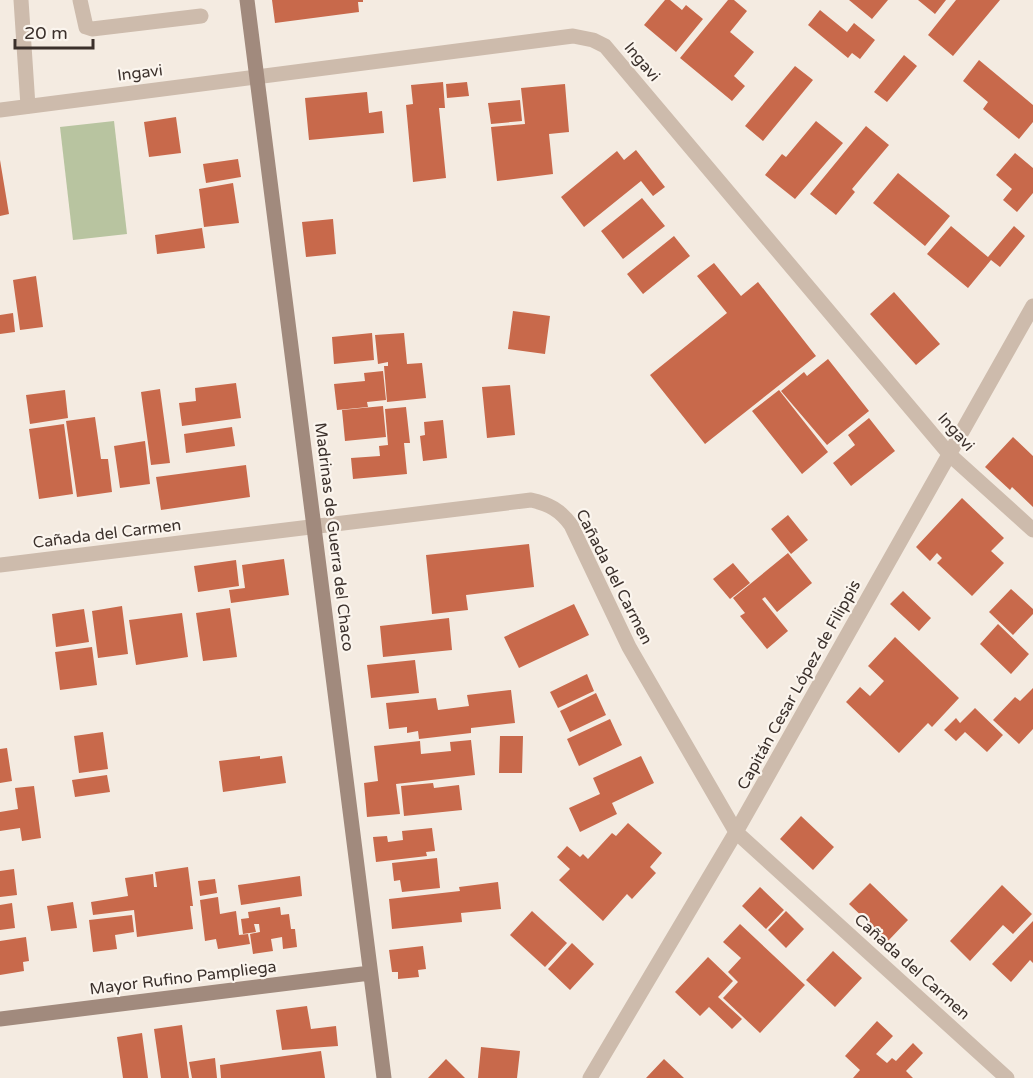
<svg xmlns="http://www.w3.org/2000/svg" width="1033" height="1078" font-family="'Varela Round',sans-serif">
  <rect width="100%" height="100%" fill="#f4ebe1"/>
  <!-- green -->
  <path fill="#b8c4a0" d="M114,121L127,234L73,240L60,127Z"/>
  <!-- building -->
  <path fill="#c8694b" d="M272,0H363V2H358L359,12L275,23Z
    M665,0H670L682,10L686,5L703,19L676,52L644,25Z
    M728,0H734L747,11L730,32L754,52L734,76L745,86L732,101L680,58Z
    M849,0H888L872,19Z
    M918,0H946L935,14Z
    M956,0H1000L953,56L928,35Z
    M820,10L847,32L854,23L875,40L860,59L852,53L848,58L808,25Z
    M904,55L917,66L887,102L874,92Z
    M979,60L1033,105V122L1019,139L983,109L988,102L963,81Z
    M795,66L813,80L763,141L745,126Z
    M443,82L445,108H439L446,178L413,182L406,105L413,104L411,85Z
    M467,82L469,96L447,98L446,84Z
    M565,84L569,132L549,134L553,174L497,181L491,127L525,124L521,88Z
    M367,92L369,113L382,111L384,133L309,140L305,98Z
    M520,100L522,121L491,124L488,103Z
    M176,117L181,153L149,157L144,122Z
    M816,121L843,143L795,199L765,175L782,154L786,157Z
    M866,126L889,145L852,189L855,192L836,215L810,194Z
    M636,150L665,187L653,196L641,181L584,227L561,197L617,151L624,160Z
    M1015,153L1033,168V193L1017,212L1003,200L1012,189L996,175Z
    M238,159L241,177L206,183L203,164Z
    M0,160L9,214L0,216Z
    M898,173L950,216L925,246L873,203Z
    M233,183L239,223L204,227L199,189Z
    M642,198L665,226L623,259L601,231Z
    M333,219L336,254L306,257L302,222Z
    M951,226L988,257L1014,226L1025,236L1000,267L991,260L968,288L927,254Z
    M202,228L205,248L157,254L155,235Z
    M674,236L690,256L643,294L627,274Z
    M714,263L741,296L758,282L816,356L705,444L650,375L727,313L697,276Z
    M36,276L43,327L20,330L13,280Z
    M894,292L940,344L916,365L870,314Z
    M513,311L550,316L545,354L508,349Z
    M13,313L15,332L0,334V315Z
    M372,333L374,360L334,364L332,337Z
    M404,333L407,364L422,363L426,398L387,402L384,366H388V362L378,364L375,335Z
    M828,359L869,411L827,445L781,391L804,372L807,376Z
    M383,371L386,400L367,402L368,407L337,410L334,384L365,381L364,373Z
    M236,383L241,418L182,426L179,403L196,401L195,388Z
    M510,385L515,435L487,438L482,387Z
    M160,389L170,463L151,465L141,392Z
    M65,390L68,418L30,424L26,395Z
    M779,390L828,452L802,474L752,411Z
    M383,406L386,437L345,441L342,410Z
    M406,407L410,443H404L407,474L353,479L351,458L380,456L379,446L388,445L385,409Z
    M95,417L101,459H108L112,492L77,497L66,421Z
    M869,418L895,451L851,486L833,463L855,445L848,435Z
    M443,420L447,458L423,461L420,436L425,435L424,422Z
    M64,424L73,494L39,499L29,429Z
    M232,427L235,446L186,453L184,434Z
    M1013,437L1033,456V507L1012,487L1010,490L985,467Z
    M145,441L150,484L120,488L114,446Z
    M246,465L250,497L161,510L156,477Z
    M962,498L1004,538L991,551L1004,563L972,596L937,563L942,558L937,553L930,561L916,547Z
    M788,515L808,540L791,554L771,529Z
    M529,544L534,587L466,595L468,610L432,614L426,555Z
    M788,553L812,583L777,612L765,597L762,599L788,631L767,649L740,616L745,613L733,598Z
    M284,559L289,595L231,603L229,590L245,588L242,565Z
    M236,560L239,586L198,592L194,566Z
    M733,563L750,583L730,599L713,579Z
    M1011,589L1033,609V614L1013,635L989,612Z
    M903,591L931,618L919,631L890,604Z
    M574,604L589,635L519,668L504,637Z
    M122,606L128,654L98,658L92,611Z
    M230,608L237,657L203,661L196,613Z
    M84,609L89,642L56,647L52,614Z
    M182,613L188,657L136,665L129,620Z
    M449,618L452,650L383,657L380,626Z
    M998,624L1029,654L1011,674L980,644Z
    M895,637L959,698L932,727L928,723L899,753L846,702L860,687L870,696L884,681L868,666Z
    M92,647L97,685L60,690L55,652Z
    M415,660L419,693L371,698L367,665Z
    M587,674L594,691L558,708L550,692Z
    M1033,688V729L1019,744L993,720L1015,697L1020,701Z
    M511,690L515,723L471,728V733L419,739L418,731L407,733V727L389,729L386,703L436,698L438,710L469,706L467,695Z
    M596,693L606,715L570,732L560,711Z
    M975,708L1003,735L987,752L965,732L956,741L944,730L956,718L960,723Z
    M610,719L622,745L579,766L567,739Z
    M103,732L108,769L79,773L74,736Z
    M500,736H523L522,773H499Z
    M471,740L475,775L396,784L400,814L367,817L364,783L378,781L374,746L420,741L421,754L451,751L450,742Z
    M7,748L12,781L0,783V749Z
    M260,756V759L282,756L286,783L223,792L219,761Z
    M641,756L654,783L612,803L617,814L580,832L569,808L600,794L593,778Z
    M107,775L110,792L75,797L72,780Z
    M433,783L434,788L459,785L462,810L404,816L401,786Z
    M34,786L41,838L22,841L20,828L0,831V812L18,809L15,788Z
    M801,816L834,847L813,870L780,839Z
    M628,823L662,853L650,867L656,873L632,899L627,894L603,921L559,880L570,869L557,857L567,846L580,857L583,854L588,859L612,833L616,836Z
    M432,828L435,851L426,852L427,856L376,862L373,837L387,836L388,842L403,840L402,831Z
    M437,858L440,888L402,892L400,880L394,881L392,863Z
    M188,867L193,906H190L193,929L137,937L134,910L93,915L91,902L128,896L125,878L153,874L154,887H157L155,872Z
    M14,869L17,895L0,897V871Z
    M300,876L302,896L241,905L238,885Z
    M215,879L217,893L200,896L198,881Z
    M498,882L501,909L461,913L462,922L392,929L389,899L460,891L459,887Z
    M870,883L908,920L888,941L849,904Z
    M1002,885L1032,914L1013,934L1003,925L970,961L950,941Z
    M760,887L784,910L766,929L742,906Z
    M218,897L220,914L236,911L239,935L248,934L250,944L218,949L216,939L205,941L200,900Z
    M73,902L77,928L51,931L47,906Z
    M12,903L15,928L0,930V905Z
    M280,907L281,915L289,914L291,929H295L297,947L283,949L282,937L271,939L273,951L253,954L250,934L260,932L259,924H254L256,932L243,934L241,919L249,918L248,912Z
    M532,911L567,943L545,967L510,935Z
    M786,911L804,929L786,948L768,930Z
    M132,915L134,932L115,935L117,949L93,952L89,920Z
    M1033,921V963L1030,960L1011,982L992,964Z
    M740,924L805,985L760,1033L723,998L738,982L728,972L741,958L723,942Z
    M26,937L29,961L23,962L24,971L0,975V941Z
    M572,943L594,964L570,990L548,969Z
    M423,946L426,969L418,970L419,977L398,979V972H392L389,950Z
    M833,951L862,978L835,1007L806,980Z
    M708,957L733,981L718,997L742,1019L732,1029L709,1007L700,1016L675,992Z
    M307,1006L311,1029L336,1026L338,1046L282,1050L276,1010Z
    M877,1021L893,1036L876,1054L887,1063L892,1058L896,1061L913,1043L923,1053L906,1071L913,1078H853L860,1070L845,1056Z
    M182,1025L189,1078H161L154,1029Z
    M142,1033L148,1078H123L117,1037Z
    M481,1047L520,1051L517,1078H478Z
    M321,1051L325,1078H221L220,1065Z
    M215,1058L217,1078H192L189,1062Z
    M446,1059L465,1078H428Z
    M664,1059L684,1078H646Z"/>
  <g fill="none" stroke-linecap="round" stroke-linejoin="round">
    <!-- lane -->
    <path stroke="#cdbbac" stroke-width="15" d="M21,0L28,106
      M80,0L86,27L92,29L201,16"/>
    <!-- street -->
    <path stroke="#cdbbac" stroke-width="15" d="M0,110L573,36L593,40L605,46L950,455L1033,530
      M0,565L531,500C549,504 560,510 571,525L629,647L736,832L1007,1078
      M590,1078L736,832L1033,306"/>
    <!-- secondary -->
    <path stroke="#a18a7d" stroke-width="15" d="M247,0L384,1078
      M0,1019L370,973"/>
  </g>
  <g text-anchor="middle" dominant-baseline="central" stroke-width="4.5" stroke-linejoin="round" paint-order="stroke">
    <!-- street labels -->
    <g font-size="16" fill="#3b302b" stroke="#fbf5ee">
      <text transform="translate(642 62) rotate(50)">Ingavi</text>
      <text transform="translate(140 73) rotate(-7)">Ingavi</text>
      <text transform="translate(956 432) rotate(48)">Ingavi</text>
      <text transform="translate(107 534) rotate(-7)">Cañada del Carmen</text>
      <text transform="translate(334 537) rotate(83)">Madrinas de Guerra del Chaco</text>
      <text transform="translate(614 577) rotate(63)">Cañada del Carmen</text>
      <text transform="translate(799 685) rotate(-61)">Capitán Cesar López de Filippis</text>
      <text transform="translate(912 967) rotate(42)">Cañada del Carmen</text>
      <text transform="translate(183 978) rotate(-7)">Mayor Rufino Pampliega</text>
    </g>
  </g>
  <!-- scale -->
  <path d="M15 39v9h78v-9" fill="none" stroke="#3b302b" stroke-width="3"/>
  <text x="24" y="39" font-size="18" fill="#3b302b" stroke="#fbf5ee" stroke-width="4.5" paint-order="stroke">20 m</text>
</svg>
